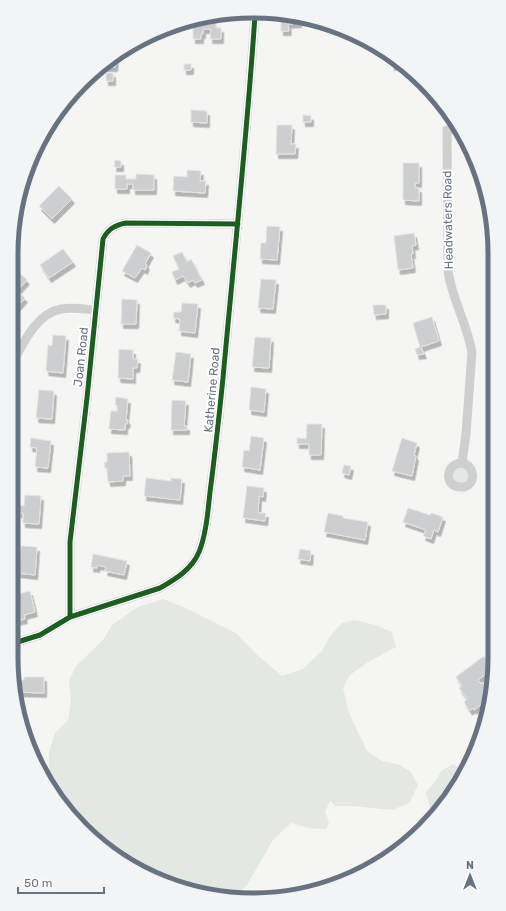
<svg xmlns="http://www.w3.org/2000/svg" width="506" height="911" font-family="Rubik,sans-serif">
  <defs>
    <filter id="shadow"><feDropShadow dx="2.5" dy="4.5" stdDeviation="0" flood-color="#0004"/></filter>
  </defs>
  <rect width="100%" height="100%" fill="#f5f5f4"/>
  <!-- green -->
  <path fill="#e4e8e2" d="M453 475a8 8 0 1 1 16 0a8 8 0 1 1-16 0Z
    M163,599L186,608L236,633L257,655L282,676L303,669L322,651L330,636L342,623L355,620L375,625L392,632L396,647L368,662L350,675L343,688L349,713L367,751L382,761L400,765L411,772L418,785L409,803L392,810L382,809L351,806H336L330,801L325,812L329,822L326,829L309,828L291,823L273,840L246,887L230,896L190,892L118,859L61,805L52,788L49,778V752L55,733L68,720L71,700L69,681L76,666L103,640L112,625L138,607Z
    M453,764L463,771L465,774L462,779L432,816L426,792L435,782L441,771Z"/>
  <!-- building -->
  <path fill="#cdced0" stroke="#e4e4e4" filter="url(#shadow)" d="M281,13H285L299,18V23L288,24L289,31H281Z
    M193,19H206L205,23H216V28H221V39H210L211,29H203V34H201V39H193Z
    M116,56L115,67H101L106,61Z
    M391,57L402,65L392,66Z
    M184,64H191V70H184Z
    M106,73H113V81H106Z
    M191,110L207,111V123L191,122Z
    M303,115L311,116V122H303Z
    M277,125H292L291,144H296L295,154H276Z
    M115,160L121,161V167H114Z
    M403,163H419V183H415V188H419V201L403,200Z
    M187,170L201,171L200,181H206L205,193L173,191L174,176L187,177Z
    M136,174L154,175V190H133V184H127V189H115V175H126V179H136Z
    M59,186L72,199L52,219L39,206Z
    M267,226L280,227L277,260L260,259L261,243H266Z
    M414,233L416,245L412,246L413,254H411L413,268L398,270L394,236Z
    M137,245L151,253L145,264L147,265L145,270L142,268L135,278L122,271Z
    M63,249L73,262L49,278L40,265Z
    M182,252L187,262L191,259L202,280L195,283L193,280L188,283L183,276L175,280L172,272L179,269L173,256Z
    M16,270L27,280L17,291L25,298L11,314V284L13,283L11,275Z
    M261,279L276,280L273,309L258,308Z
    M122,299L137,300L136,324H121Z
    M182,303L198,304L195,333L179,331L180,319L173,318L174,312H181Z
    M373,305H386V314L374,315Z
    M432,317L439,341L421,347L424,354L417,355L415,349L420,347L413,323Z
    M53,335L66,336L63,373L46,371L48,345L52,346Z
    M255,337L271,338L269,368L252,367Z
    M119,349L133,350V359H138L137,368H133V379L118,378Z
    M176,352L191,354L188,382L172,380Z
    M251,387L266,389L264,412L249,410Z
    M39,390L54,391L52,419L36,418Z
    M116,397L128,399L126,420H128L127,424H125V430L109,429L111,411H117V405H115Z
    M172,400L186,401L184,426H187V430H171Z
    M307,424H322L321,455H309V444H297V438L306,439Z
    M251,436L264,438L260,470L242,467L244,450L249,451Z
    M31,438L51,441L48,468L35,467L37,448L30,447Z
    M402,438L417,443L414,455L416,456L412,476L392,471Z
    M129,452L130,476H123V481L108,482L107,468H105L104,463L107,462V453Z
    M344,465L351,466L349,475L342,473Z
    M146,478L171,481V478L182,479L180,500L144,496Z
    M247,486L264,488L263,497L259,496L258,513H266L265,521L243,518Z
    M25,495L41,496L39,524L23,523V513H18L19,505L24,506Z
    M408,508L430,515L431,513L443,517L438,532L434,530L431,539L423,536L426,530L403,522Z
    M328,513L343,516V518L368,522L365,540L324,532Z
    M21,546L37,547L35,575L18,573Z
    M300,549L311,551L310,561L298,559Z
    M93,554L127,561L124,575L105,571L106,567L98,565L97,568L91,567Z
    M30,591L35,612L24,615L25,619L11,622V599L19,597L18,594Z
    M484,656L493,668L478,680L481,684L482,682L487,688L484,691L489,698L474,710L473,708L470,711L464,702L467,699L459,688L462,686L456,677Z
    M14,676H16L17,680H24V677H44V693L17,692Z"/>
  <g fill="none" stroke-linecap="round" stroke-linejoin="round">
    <!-- street -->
    <path stroke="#cecfcf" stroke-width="9" d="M460,129L447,130L448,271C452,299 467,324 472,352L466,434L462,463C477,466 476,488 460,487C443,486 446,463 462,463
      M11,365C23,345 35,314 61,309C72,307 84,309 95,310
      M70,617V542L87,398L103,239C108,229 115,225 126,223L238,224
      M11,644L40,635L70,617L160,588C176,579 192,569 199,552C206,535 208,511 210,492C215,454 219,417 223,378C234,257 247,136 255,15"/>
    <defs>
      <path id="cycleway" d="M70,617V542L87,398L103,239C108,229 115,225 126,223L238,224
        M11,644L40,635L70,617L160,588C176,579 192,569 199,552C206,535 208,511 210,492C215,454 219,417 223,378C234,257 247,136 255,15"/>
    </defs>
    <!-- cycleway casing -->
    <use href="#cycleway" stroke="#fff" stroke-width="8"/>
    <!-- cycleway -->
    <use href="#cycleway" stroke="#1b5e20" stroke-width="5"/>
  </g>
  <g text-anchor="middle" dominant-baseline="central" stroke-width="4" stroke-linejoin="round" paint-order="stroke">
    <!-- street labels -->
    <g font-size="12" fill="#677383" stroke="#fff">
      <text transform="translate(448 220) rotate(-91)">Headwaters Road</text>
      <text transform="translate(81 357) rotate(-84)">Joan Road</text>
      <text transform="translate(212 390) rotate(-85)">Katherine Road</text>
    </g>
  </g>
  <!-- crop -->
  <path d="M0 0H506V911H0ZM253 18H253A235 235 0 0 1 488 253V658A235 235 0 0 1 253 893H253A235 235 0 0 1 18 658V253A235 235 0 0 1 253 18Z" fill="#f3f4f5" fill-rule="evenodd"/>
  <path fill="none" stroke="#677383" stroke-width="5" d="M253 18H253A235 235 0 0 1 488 253V658A235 235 0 0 1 253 893H253A235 235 0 0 1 18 658V253A235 235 0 0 1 253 18Z"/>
  <!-- north arrow -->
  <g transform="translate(470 875)" stroke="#ffffff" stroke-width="3" paint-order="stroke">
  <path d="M0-3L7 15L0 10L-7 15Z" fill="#677383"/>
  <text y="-6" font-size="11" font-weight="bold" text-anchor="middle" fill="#677383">N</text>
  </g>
  <!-- scale -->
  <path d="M18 887v6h86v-6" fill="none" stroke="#677383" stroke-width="2"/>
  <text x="24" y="887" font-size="12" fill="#677383" stroke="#ffffff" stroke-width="3" paint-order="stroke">50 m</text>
</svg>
